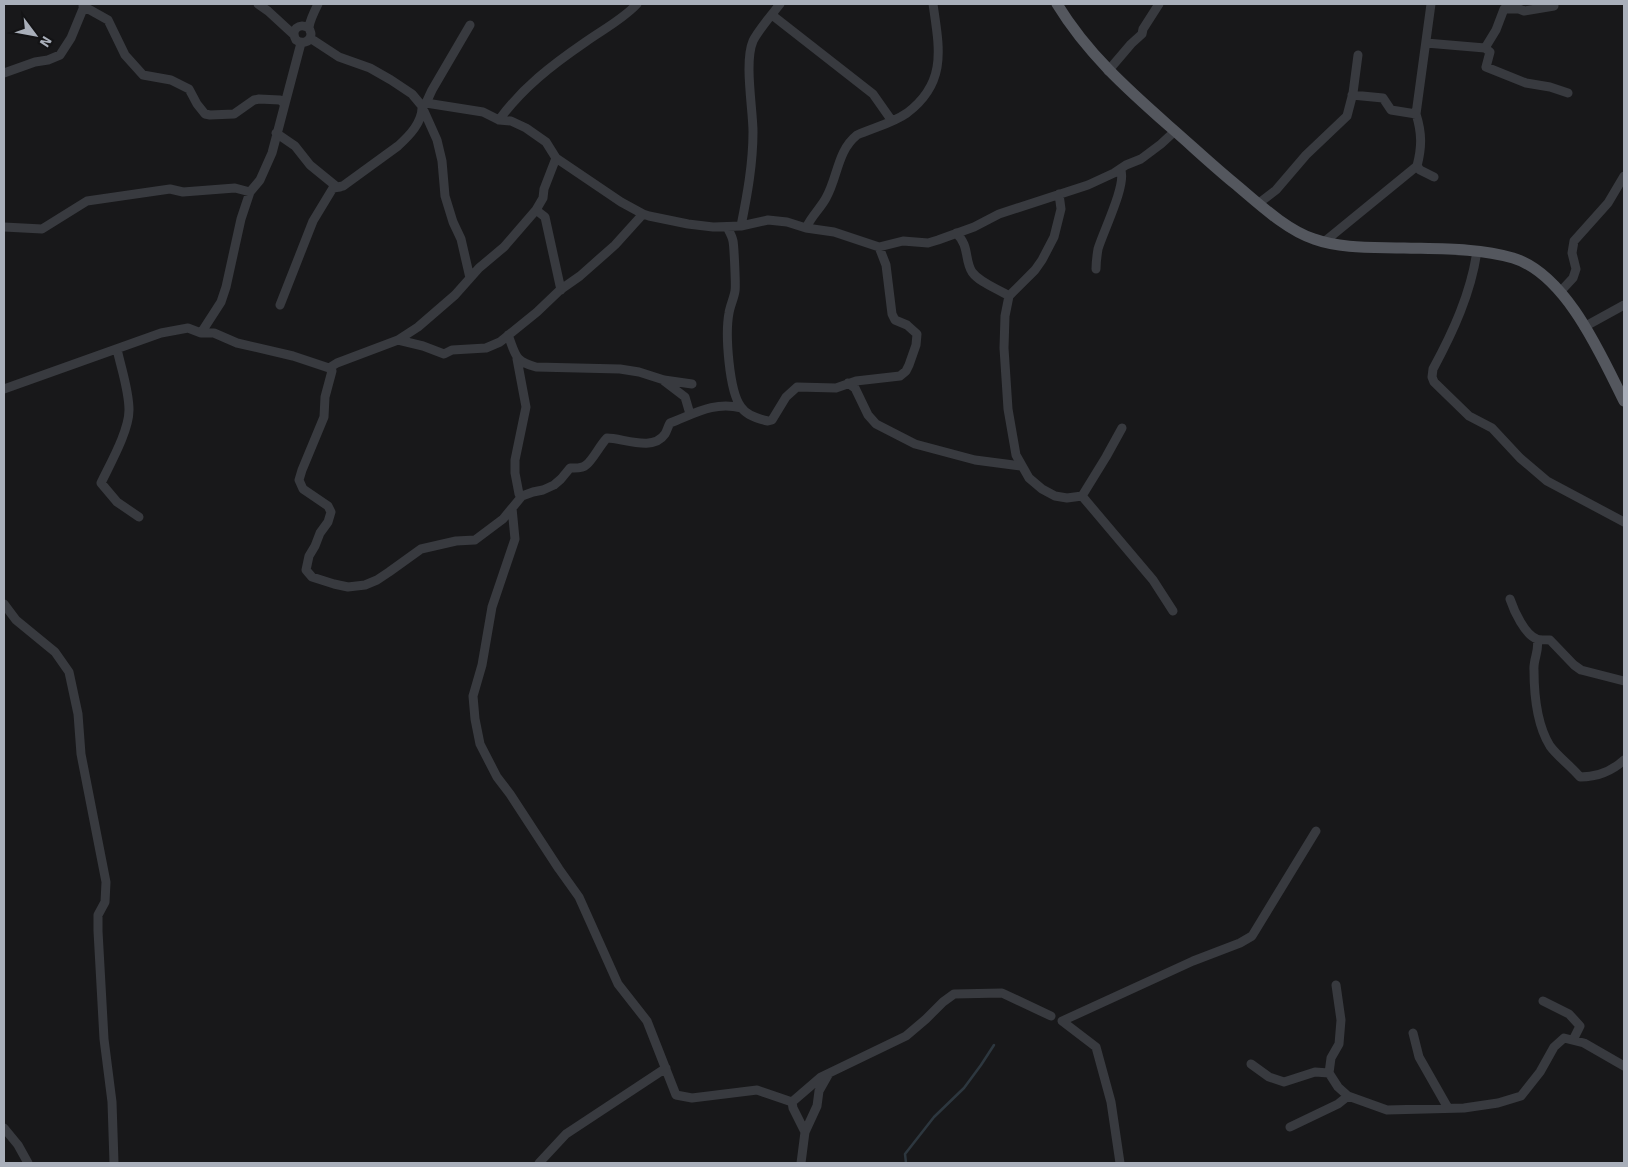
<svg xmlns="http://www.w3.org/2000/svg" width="1628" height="1167" font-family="Signika,sans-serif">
  <rect width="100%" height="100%" fill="#18181a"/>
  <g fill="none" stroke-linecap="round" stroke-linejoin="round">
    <!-- stream -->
    <path stroke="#2d373f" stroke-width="2.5" d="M906,1163L905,1154L934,1117L964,1088L981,1065L994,1045"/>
    <!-- minor -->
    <path stroke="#383a3f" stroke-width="9" d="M258,4L268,11L293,34
      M1431,4L1416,114C1422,133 1422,147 1417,166L1420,170L1434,177
      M83,6L108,20L125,55L143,75L171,80L189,89L197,104L205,114L210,115L234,114L254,100L259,99L280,100L285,104
      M772,15L873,94L892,121
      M309,28C299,22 290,30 296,40C301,44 311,43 311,34C311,32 309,29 309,27C310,20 315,10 318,4
      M310,38L339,57L370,68L391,80L412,94L422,106L426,103L483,112L499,120L511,121L526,128L546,142L556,158L621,202L643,214L649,216L688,224L713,227L741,226L768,220L787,222L806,228L834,232L879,247L903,241L928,243L938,240L974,227L999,214L1088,185L1114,173L1126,165L1141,159L1161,144L1175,131
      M1426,43L1485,48L1490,52L1486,67L1526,83L1550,87L1568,93
      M1485,48L1496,30L1504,9H1519L1524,11L1554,6
      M1108,71L1131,44L1142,34L1143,29L1159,4
      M4,73L35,62L48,60L60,55L71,38L85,4
      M1352,95L1383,98L1391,110L1416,114
      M426,103L432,90L470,25
      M422,111H424L437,140L442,161L445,196L453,222L461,239L470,278
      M499,120C522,88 552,65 584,43C602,30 622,20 637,4
      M276,133L295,146L310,165L337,187L343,186L398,146C409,136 423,122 422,106
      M1259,203L1276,190L1306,155L1347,116L1353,93L1358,55
      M536,210L545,217L561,290
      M741,226C747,196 753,164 753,132C753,109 744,62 753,41C757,32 773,13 780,4
      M4,227L42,229L87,201L170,189L183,192L235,188L250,192
      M727,227C729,231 732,236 733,241C734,246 736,286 735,291C734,298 730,306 729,313C725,334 729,391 741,407C746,415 759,419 768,421L772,420L786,397L797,387L836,388L856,381L900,376L906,371L909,365L916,345L917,334L907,325L895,320L892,314L886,265L879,247
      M806,228C812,215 820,209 826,198C838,177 837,151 857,135C873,128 893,123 907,113C948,82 939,47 933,4
      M956,233C970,246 964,259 972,272C980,283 998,289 1009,296L1005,316L1004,348L1008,409L1016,455L1029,478L1042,489L1055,496L1067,498L1082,496L1106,457L1122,428
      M1324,242L1417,166
      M1477,251C1471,293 1453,332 1433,369L1432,377L1434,382L1469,416L1492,428L1520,458L1547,481L1624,522
      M1096,269C1096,262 1097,255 1098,249C1103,232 1126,186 1121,171L1114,173
      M1560,292L1573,278L1576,269L1572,253L1574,241L1608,203L1624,176
      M1009,296L1035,270L1042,260L1054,237L1061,209L1059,194
      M280,305L313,221L333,188L340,187
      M1584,327L1624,305
      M201,333H214L237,343L293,356L329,368L337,363L398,340L418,327L455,295L479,268L504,247L536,210L543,198L544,189L556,158
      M508,335C516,355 514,361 536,367L620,369L639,372L664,380L692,384
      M398,340L423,346L444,354L452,350L486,348L500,342L537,312L560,290L580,276L615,245L643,214
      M117,349C121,368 129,390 129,410C129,431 110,464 101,483L117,502L139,517
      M517,359L526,407L515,460V473L519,494L522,496L533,492L543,490L554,485L561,479L570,468C575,468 582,469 586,465C592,461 600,445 607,438C623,438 653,452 665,434C667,431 668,426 670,423C694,414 714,401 741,408
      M329,368L332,371L325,397L324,417L302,470L299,480L303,489L328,506L331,512L328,522L320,533L315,546L309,556L306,570L312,577L334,584L348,587L365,585L377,580L389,572L421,549L456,541L475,540L503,519L522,496
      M664,381L685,397L690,414
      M848,383L855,388L868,415L876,424L915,444L975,460L1021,466
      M4,389L161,333L188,328L201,333L221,302L226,287L241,219L250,192L260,180L272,153L301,43
      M1082,496L1153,580L1173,611
      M512,508L515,539L492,607L482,665L473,696L475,719L480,744L497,777L510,794L559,869L579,897L618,984L647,1021L676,1095L692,1098L757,1090L792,1102
      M1510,599C1514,611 1525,635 1537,639C1541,640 1546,640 1550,640L1574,665L1581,670L1624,681
      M4,604L16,620L55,652L69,672L78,714L81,754L106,882L105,902L98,915V931L104,1039L112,1102L114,1163
      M1537,639C1540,650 1533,659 1534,670C1534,694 1537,725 1550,746C1558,757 1571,766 1580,777C1597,777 1611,772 1624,760
      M1336,985L1341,1020L1339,1044L1331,1058L1329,1073L1338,1087L1348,1096L1387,1110L1464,1108L1498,1103L1521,1096L1540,1072L1554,1047L1564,1038L1584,1043L1624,1066
      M1543,1001L1569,1014L1580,1026L1573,1040
      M1413,1033L1419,1057L1448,1108
      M1251,1064L1269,1077L1284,1082L1315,1072L1329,1073
      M792,1102L821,1077L906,1036L926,1019L943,1002L954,994L1002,993L1051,1016
      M792,1102L793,1108L805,1132
      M1290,1127L1338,1104L1348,1096
      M4,1128L18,1145L28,1163
      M539,1163L566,1134L666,1068
      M801,1163L805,1132L817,1106L819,1091L828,1075
      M1120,1163L1111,1102L1096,1047L1062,1021L1193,961L1240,943L1252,936L1316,831"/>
    <!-- major -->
    <path stroke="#54575e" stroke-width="11" d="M1057,4C1087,53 1126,88 1169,126C1191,145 1212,165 1234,183C1258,203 1286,230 1314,239C1342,249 1375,247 1404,248C1441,249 1478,248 1513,258C1566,274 1601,355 1624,401"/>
  </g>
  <!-- border -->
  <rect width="1628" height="1167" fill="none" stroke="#a9afba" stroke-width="10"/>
  <!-- north arrow -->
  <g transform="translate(35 35) rotate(122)" stroke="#131315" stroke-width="4" paint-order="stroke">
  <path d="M0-4L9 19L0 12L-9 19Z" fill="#a9afba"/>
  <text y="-8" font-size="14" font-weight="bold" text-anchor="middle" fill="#a9afba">N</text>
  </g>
</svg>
